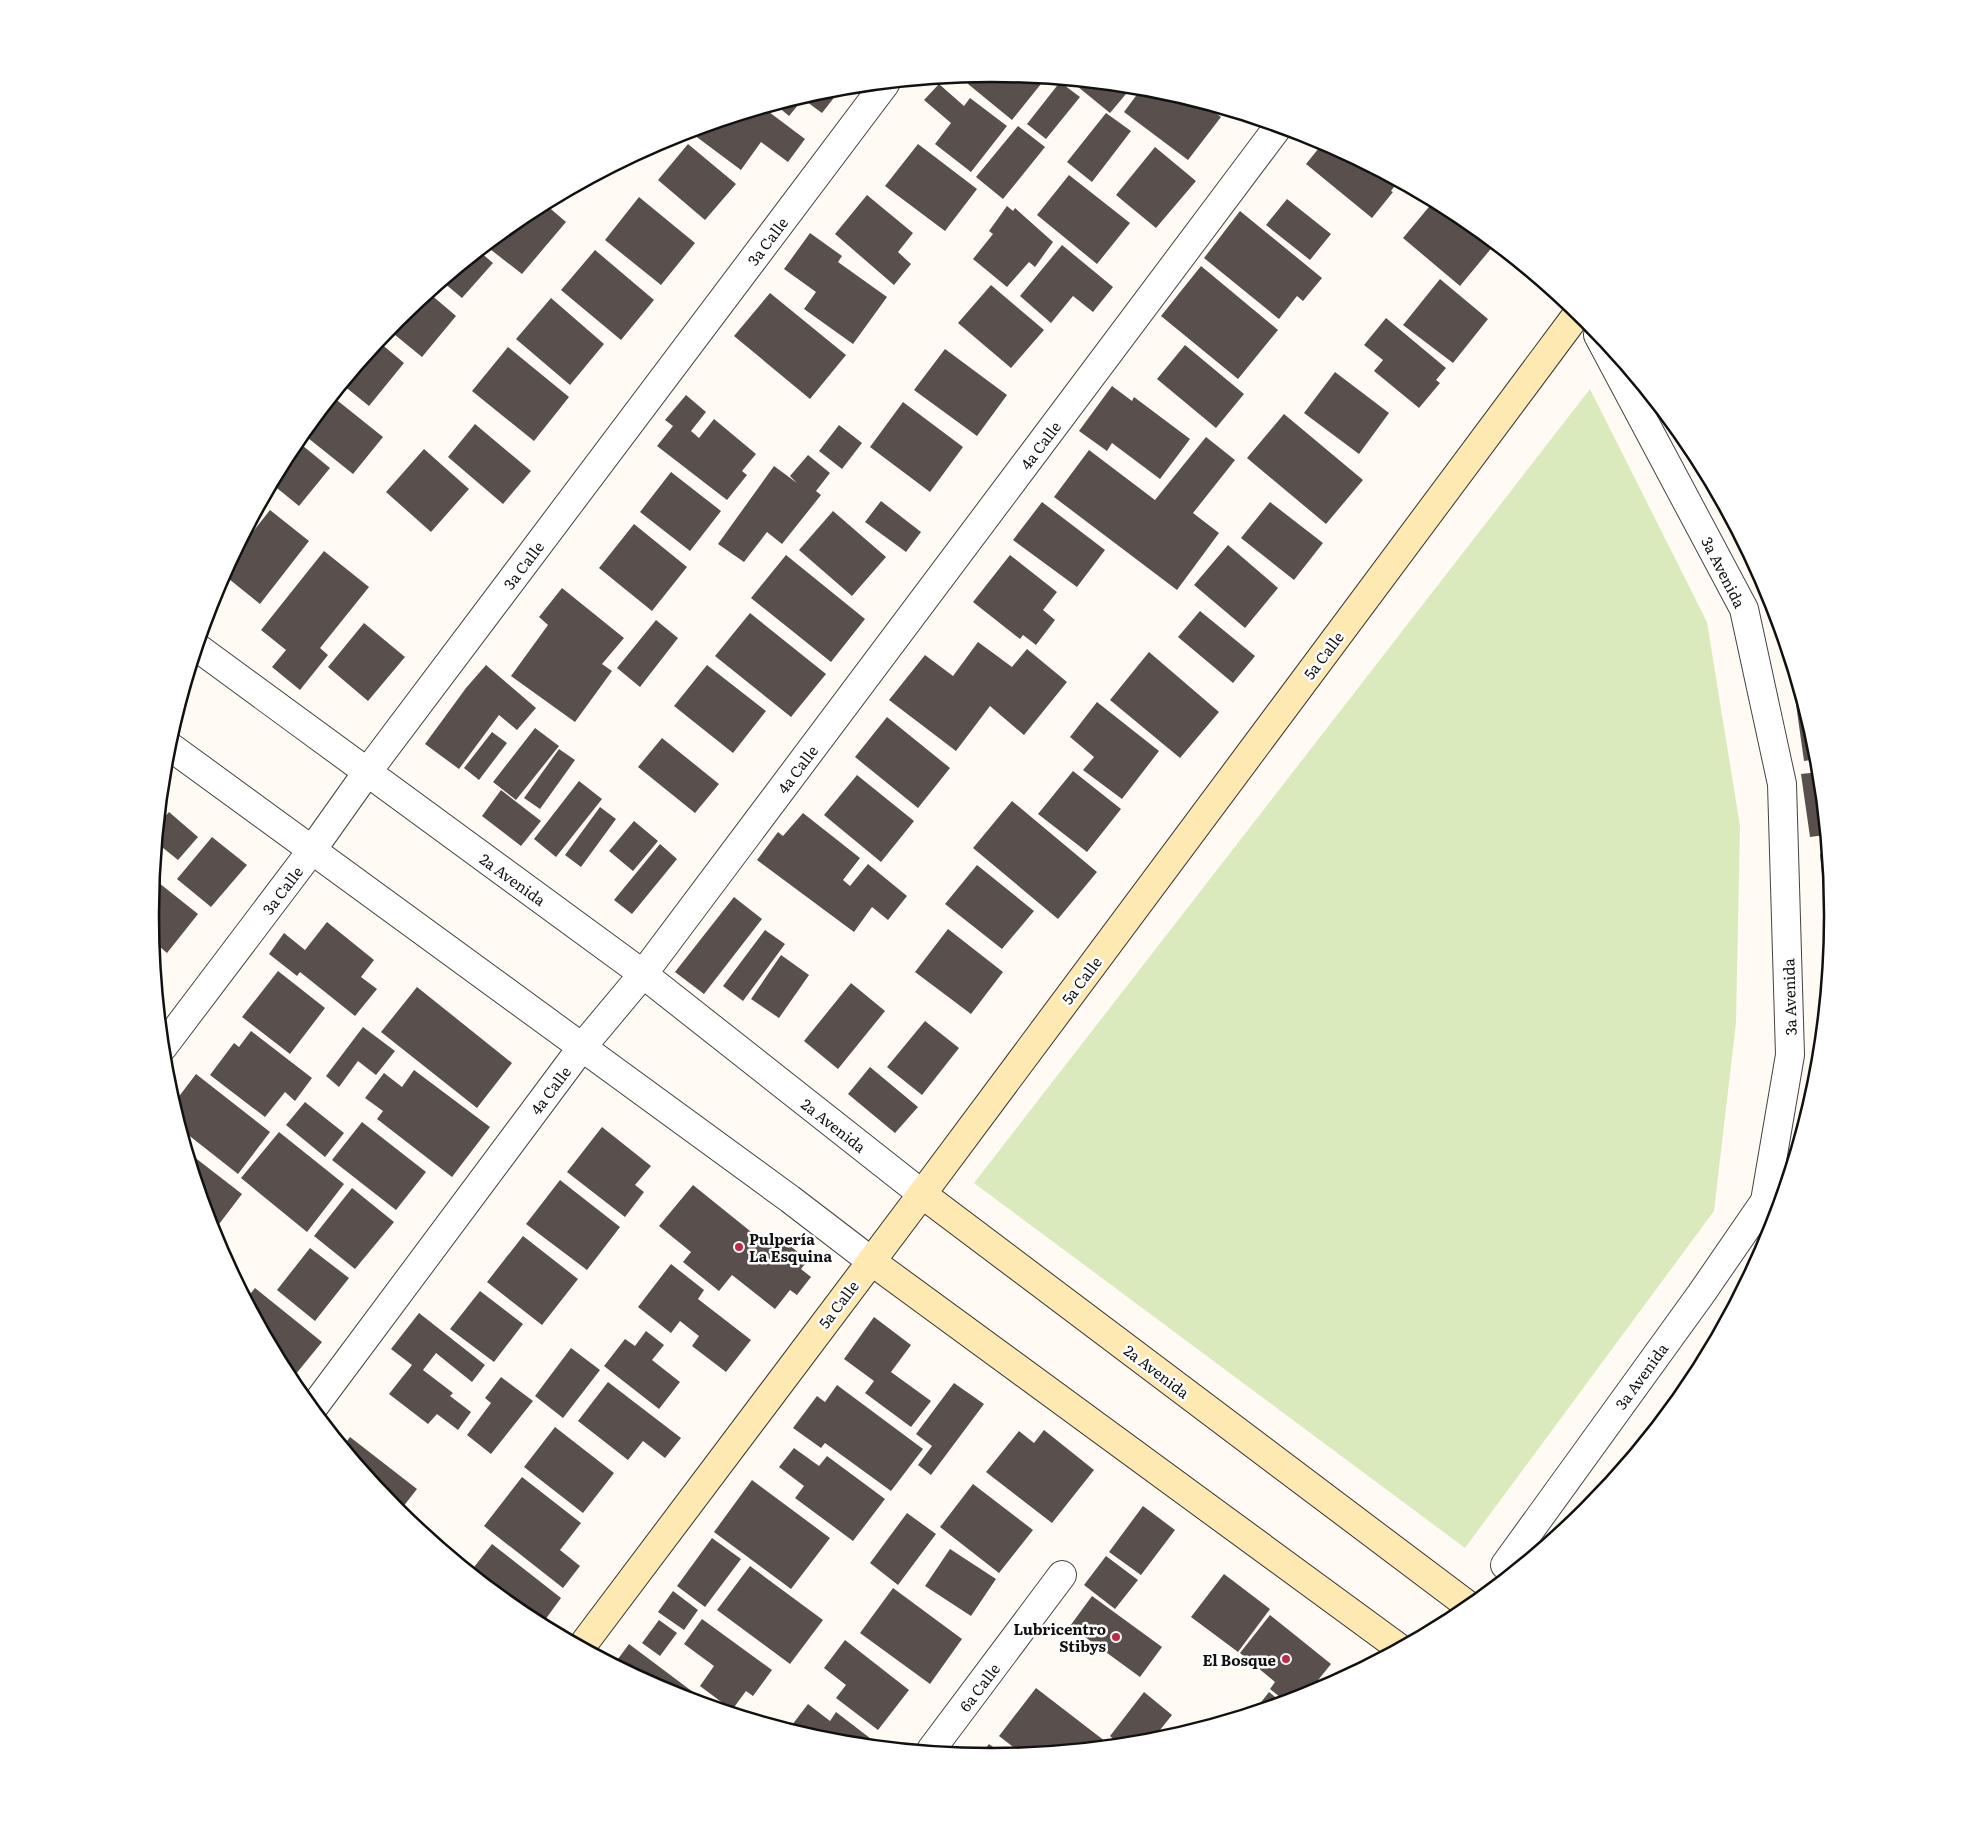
<svg xmlns="http://www.w3.org/2000/svg" width="1983" height="1830" font-family="Literata,serif">
  <rect width="100%" height="100%" fill="#fffbf4"/>
  <!-- green -->
  <path fill="#dbeabd" d="M1590,389L1707,622L1740,826L1736,1023L1714,1211L1465,1548L974,1183Z"/>
  <!-- building -->
  <path fill="#59504d" d="M992,74L1010,76L1045,79L1012,120L968,84L974,75Z
    M1060,82L1080,97L1046,139L1027,124Z
    M1072,82L1131,88L1110,113Z
    M939,84L964,106L970,98L1007,126L971,172L935,144L951,123L924,100Z
    M838,89L840,90L822,113L803,99L789,116L776,105L828,90Z
    M1141,89L1156,90L1204,104L1221,117L1188,160L1124,112Z
    M765,109L805,139L788,162L761,142L741,170L690,132Z
    M1106,113L1131,131L1092,182L1067,162Z
    M1018,126L1045,147L1003,199L976,177Z
    M1323,143L1397,183L1391,191L1393,192L1372,218L1306,164Z
    M688,144L736,184L705,220L658,180Z
    M918,144L977,189L945,231L885,186Z
    M1155,147L1196,181L1156,228L1116,195Z
    M1069,175L1130,223L1097,264L1037,215Z
    M867,195L913,233L898,252L911,264L894,285L835,234Z
    M639,197L695,243L661,285L605,240Z
    M1287,199L1331,234L1310,260L1266,225Z
    M1433,202L1459,216L1494,245L1460,286L1403,238Z
    M545,204L566,222L522,274L490,249L505,232L524,215Z
    M1007,206L1013,211L1015,208L1053,242L1035,267L1029,262L1007,287L973,259L993,234L989,231Z
    M1240,211L1322,278L1303,301L1297,296L1279,319L1204,258Z
    M810,233L842,256L838,262L887,297L853,344L804,309L816,292L784,269Z
    M1062,245L1113,287L1093,312L1073,296L1051,323L1020,296Z
    M595,250L654,300L621,340L561,290Z
    M480,252L493,263L462,298L443,282Z
    M1201,266L1278,330L1238,379L1161,316Z
    M1440,279L1488,319L1453,363L1403,325Z
    M991,285L1044,330L1011,368L958,323Z
    M429,293L456,316L422,357L389,330L397,320Z
    M770,293L846,355L810,399L734,336Z
    M551,298L604,344L570,385L516,339Z
    M1386,318L1446,368L1436,380L1440,383L1419,408L1374,371L1383,360L1364,345Z
    M379,342L404,363L369,406L343,385Z
    M1185,345L1244,394L1216,428L1157,379Z
    M508,347L569,397L534,441L472,391Z
    M945,349L1007,395L977,436L914,390Z
    M1335,372L1389,413L1359,454L1304,413Z
    M1112,386L1132,401L1134,397L1190,439L1160,479L1112,443L1107,451L1079,431Z
    M686,395L706,412L691,431L699,438L714,419L756,454L742,471L747,475L727,500L657,446L673,426L665,420Z
    M333,397L383,437L353,474L303,434Z
    M903,402L963,447L930,492L870,447Z
    M1284,414L1363,480L1326,524L1247,458Z
    M475,424L531,471L503,504L448,457Z
    M839,425L862,443L842,469L819,451Z
    M1680,435L1691,448L1704,472L1698,475L1677,436Z
    M1206,437L1235,460L1193,513L1219,533L1177,590L1054,497L1089,450L1155,500Z
    M297,441L330,468L299,506L272,484Z
    M424,449L469,489L431,532L386,492Z
    M808,455L830,473L816,491L821,495L782,544L767,532L744,562L718,544L774,466L797,483L790,476Z
    M671,472L721,511L690,551L640,512Z
    M881,501L921,532L906,552L865,522Z
    M1042,502L1105,550L1077,587L1013,540Z
    M1270,502L1323,543L1294,580L1241,538Z
    M270,510L309,541L260,604L224,575L236,553Z
    M833,511L886,557L852,596L799,550Z
    M634,524L687,567L652,611L599,568Z
    M1228,545L1278,588L1245,628L1194,585Z
    M324,551L369,587L320,648L328,655L300,690L272,667L286,650L261,630Z
    M786,555L865,619L831,662L751,598Z
    M1010,555L1057,592L1043,610L1055,620L1036,645L1023,635L1020,639L973,602Z
    M562,588L624,638L602,664L612,671L575,722L511,676L548,625L539,617Z
    M1200,611L1255,656L1233,683L1178,637Z
    M750,613L826,674L791,717L715,656Z
    M656,620L678,638L640,687L617,668Z
    M364,623L405,657L368,701L328,667Z
    M978,642L1012,667L1027,649L1067,682L1024,735L990,706L956,751L889,700L925,655L953,676Z
    M1149,652L1219,712L1180,758L1110,700Z
    M486,665L536,708L517,730L499,715L459,769L425,744L466,688Z
    M707,665L766,711L733,753L674,706Z
    M1794,690H1798L1817,759L1804,761Z
    M1097,702L1159,751L1122,799L1083,770L1094,757L1070,737Z
    M887,717L950,768L918,808L855,757Z
    M535,728L559,746L516,800L493,782Z
    M492,732L507,743L479,780L464,768Z
    M662,738L719,784L695,813L638,767Z
    M559,749L575,760L540,809L524,798Z
    M1073,771L1121,809L1087,852L1038,814Z
    M1819,772L1825,835L1810,837L1801,774Z
    M857,775L914,821L881,862L824,815Z
    M579,781L602,799L556,857L534,839Z
    M501,790L541,821L521,846L482,816Z
    M1012,801L1097,872L1058,919L973,848Z
    M600,807L616,819L581,867L565,855Z
    M169,812L198,837L178,860L157,843L159,823Z
    M803,813L860,858L843,880L850,886L868,864L907,896L888,920L872,907L854,932L757,860L778,832L783,836Z
    M634,821L658,841L633,871L609,851Z
    M212,837L247,865L211,907L177,879Z
    M660,844L677,859L632,914L614,900Z
    M1820,854H1827L1832,912L1826,913Z
    M977,865L1034,911L1002,949L945,904Z
    M154,879L198,914L167,953L153,941L150,915Z
    M734,897L762,919L704,994L675,972Z
    M327,922L374,960L361,977L377,989L355,1016L300,972L297,976L269,954L284,933L305,950Z
    M948,929L1003,972L971,1014L915,972Z
    M765,930L785,944L743,1001L723,986Z
    M781,955L809,975L779,1018L751,999Z
    M278,971L325,1008L290,1054L242,1017Z
    M851,983L885,1011L838,1069L804,1041Z
    M417,987L512,1063L477,1108L381,1032Z
    M925,1021L959,1048L922,1095L887,1067Z
    M363,1027L395,1051L376,1075L358,1061L339,1087L326,1076Z
    M251,1031L312,1078L295,1101L285,1092L265,1117L210,1075L234,1043L239,1047Z
    M870,1067L918,1107L895,1133L848,1094Z
    M414,1070L490,1127L452,1177L377,1119L383,1111L365,1098L384,1073L402,1087Z
    M196,1074L270,1132L238,1174L182,1130L174,1103Z
    M305,1102L344,1133L325,1157L286,1125Z
    M362,1122L426,1172L396,1210L332,1160Z
    M602,1127L651,1166L635,1185L644,1192L625,1217L567,1172Z
    M279,1132L344,1184L307,1232L241,1178Z
    M189,1153L242,1194L213,1232L203,1199Z
    M560,1180L620,1227L587,1270L526,1224Z
    M693,1185L765,1243L774,1233L808,1260L801,1269L811,1277L797,1295L790,1290L775,1309L732,1275L719,1291L683,1262L691,1252L659,1226Z
    M352,1188L394,1222L355,1269L314,1236Z
    M523,1236L578,1279L542,1325L487,1282Z
    M310,1248L349,1278L315,1321L277,1290Z
    M671,1264L704,1290L698,1299L751,1340L726,1372L692,1346L699,1336L680,1321L671,1333L638,1307Z
    M255,1288L322,1342L291,1380L247,1298Z
    M480,1291L523,1324L494,1362L450,1329Z
    M419,1313L485,1365L472,1382L436,1353L423,1370L453,1393L450,1396L471,1412L458,1430L437,1414L428,1424L389,1394L412,1365L391,1349Z
    M874,1317L911,1345L891,1372L931,1401L911,1427L865,1393L874,1381L844,1359Z
    M646,1331L664,1345L652,1360L680,1382L659,1409L604,1366L625,1339L635,1346Z
    M571,1348L600,1370L563,1418L535,1396Z
    M501,1377L533,1401L491,1454L467,1435L491,1403L485,1398Z
    M608,1382L681,1438L665,1458L643,1441L628,1460L578,1421Z
    M954,1383L984,1404L931,1475L918,1465L932,1446L916,1434Z
    M837,1385L923,1449L891,1491L825,1443L821,1448L793,1428L817,1396L825,1402Z
    M555,1427L614,1473L583,1513L524,1467Z
    M1044,1430L1094,1470L1052,1523L986,1472L1019,1431L1034,1443Z
    M350,1437L417,1489L399,1512L344,1445Z
    M794,1448L819,1466L827,1456L885,1499L853,1541L795,1498L804,1486L779,1467Z
    M522,1477L581,1523L560,1550L580,1566L563,1588L484,1526Z
    M752,1480L830,1538L791,1589L714,1532Z
    M973,1484L1033,1530L999,1573L940,1527Z
    M1143,1506L1175,1530L1141,1575L1109,1552Z
    M907,1513L936,1534L898,1585L870,1563Z
    M712,1538L741,1559L705,1607L677,1586Z
    M492,1544L561,1598L542,1624L524,1614L471,1571Z
    M950,1549L996,1579L971,1616L925,1586Z
    M1106,1556L1138,1580L1115,1609L1084,1585Z
    M750,1566L823,1620L790,1664L717,1610Z
    M1224,1574L1270,1609L1238,1652L1191,1617Z
    M893,1588L962,1639L930,1684L860,1633Z
    M673,1591L698,1610L684,1630L658,1612Z
    M1092,1596L1162,1647L1140,1677L1070,1626Z
    M1270,1615L1331,1664L1307,1694L1285,1701L1270,1689L1275,1682L1240,1653Z
    M702,1619L772,1670L753,1696L746,1691L732,1710L700,1686L714,1666L684,1644Z
    M659,1620L677,1633L660,1656L642,1643Z
    M845,1640L909,1690L878,1730L836,1698L846,1685L824,1668Z
    M629,1644L709,1704L669,1692L615,1663Z
    M1036,1688L1110,1745L1021,1753L999,1736Z
    M1144,1692L1172,1715L1152,1740L1119,1744L1110,1736Z
    M1269,1692L1281,1702L1255,1710Z
    M808,1704L830,1721L836,1712L879,1745L827,1740L789,1729Z
    M989,1744L1004,1755H980Z"/>
  <g fill="none" stroke-linecap="round" stroke-linejoin="round">
    <defs>
      <path id="street" d="M198,648L643,974L922,1194
        M168,745L790,1199L871,1261
        M163,1047L312,850L368,771L885,84
        M313,1408L582,1047L643,974L1278,127
        M1505,1565L1701,1294L1765,1201L1790,1055L1782,784L1744,609L1598,335
        M931,1750L1062,1575"/>
      <path id="secondary" d="M922,1194L1469,1606
        M871,1261L1398,1647
        M582,1646L922,1194L1578,313"/>
    </defs>
    <!-- street casing -->
    <use href="#street" stroke="#444" stroke-width="30"/>
    <!-- secondary casing -->
    <use href="#secondary" stroke="#333" stroke-width="30"/>
    <!-- street -->
    <use href="#street" stroke="#fff" stroke-width="28"/>
    <!-- secondary -->
    <use href="#secondary" stroke="#fde9b1" stroke-width="28"/>
  </g>
  <!-- markers -->
  <g fill="#c02947" stroke="#fff" stroke-width="2">
    <circle cx="739" cy="1247" r="5"/>
    <circle cx="1116" cy="1637" r="5"/>
    <circle cx="1286" cy="1659" r="5"/>
  </g>
  <g text-anchor="middle" dominant-baseline="central" stroke-width="5" stroke-linejoin="round" paint-order="stroke">
    <!-- street labels -->
    <g font-size="15" fill="#111" stroke="#fff">
      <text transform="translate(767 241) rotate(-53)">3a Calle</text>
      <text transform="translate(1040 445) rotate(-53)">4a Calle</text>
      <text transform="translate(523 565) rotate(-53)">3a Calle</text>
      <text transform="translate(1724 572) rotate(63)">3a Avenida</text>
      <text transform="translate(1323 655) rotate(-53)">5a Calle</text>
      <text transform="translate(797 769) rotate(-53)">4a Calle</text>
      <text transform="translate(513 879) rotate(36)">2a Avenida</text>
      <text transform="translate(282 890) rotate(-53)">3a Calle</text>
      <text transform="translate(1081 980) rotate(-53)">5a Calle</text>
      <text transform="translate(1789 997) rotate(-92)">3a Avenida</text>
      <text transform="translate(550 1090) rotate(-53)">4a Calle</text>
      <text transform="translate(834 1125) rotate(38)">2a Avenida</text>
      <text transform="translate(838 1304) rotate(-53)">5a Calle</text>
      <text transform="translate(1157 1371) rotate(37)">2a Avenida</text>
      <text transform="translate(1641 1376) rotate(-54)">3a Avenida</text>
      <text transform="translate(979 1687) rotate(-53)">6a Calle</text>
    </g>
    <!-- poi labels -->
    <g font-size="15" font-weight="bold" fill="#111" stroke="#fff" text-anchor="end">
      <text x="749" y="1238" text-anchor="start">Pulpería<tspan x="749" dy="17">La Esquina</tspan></text>
      <text x="1106" y="1628">Lubricentro<tspan x="1106" dy="17">Stibys</tspan></text>
      <text x="1276" y="1659">El Bosque</text>
    </g>
  </g>
  <!-- crop -->
  <path d="M0 0H1983V1830H0ZM991 82H992A832 832 0 0 1 1824 914V916A832 832 0 0 1 992 1748H991A832 832 0 0 1 159 916V914A832 832 0 0 1 991 82Z" fill="#fff" fill-rule="evenodd"/>
  <path fill="none" stroke="#111" stroke-width="2.5" d="M991 82H992A832 832 0 0 1 1824 914V916A832 832 0 0 1 992 1748H991A832 832 0 0 1 159 916V914A832 832 0 0 1 991 82Z"/>
</svg>
